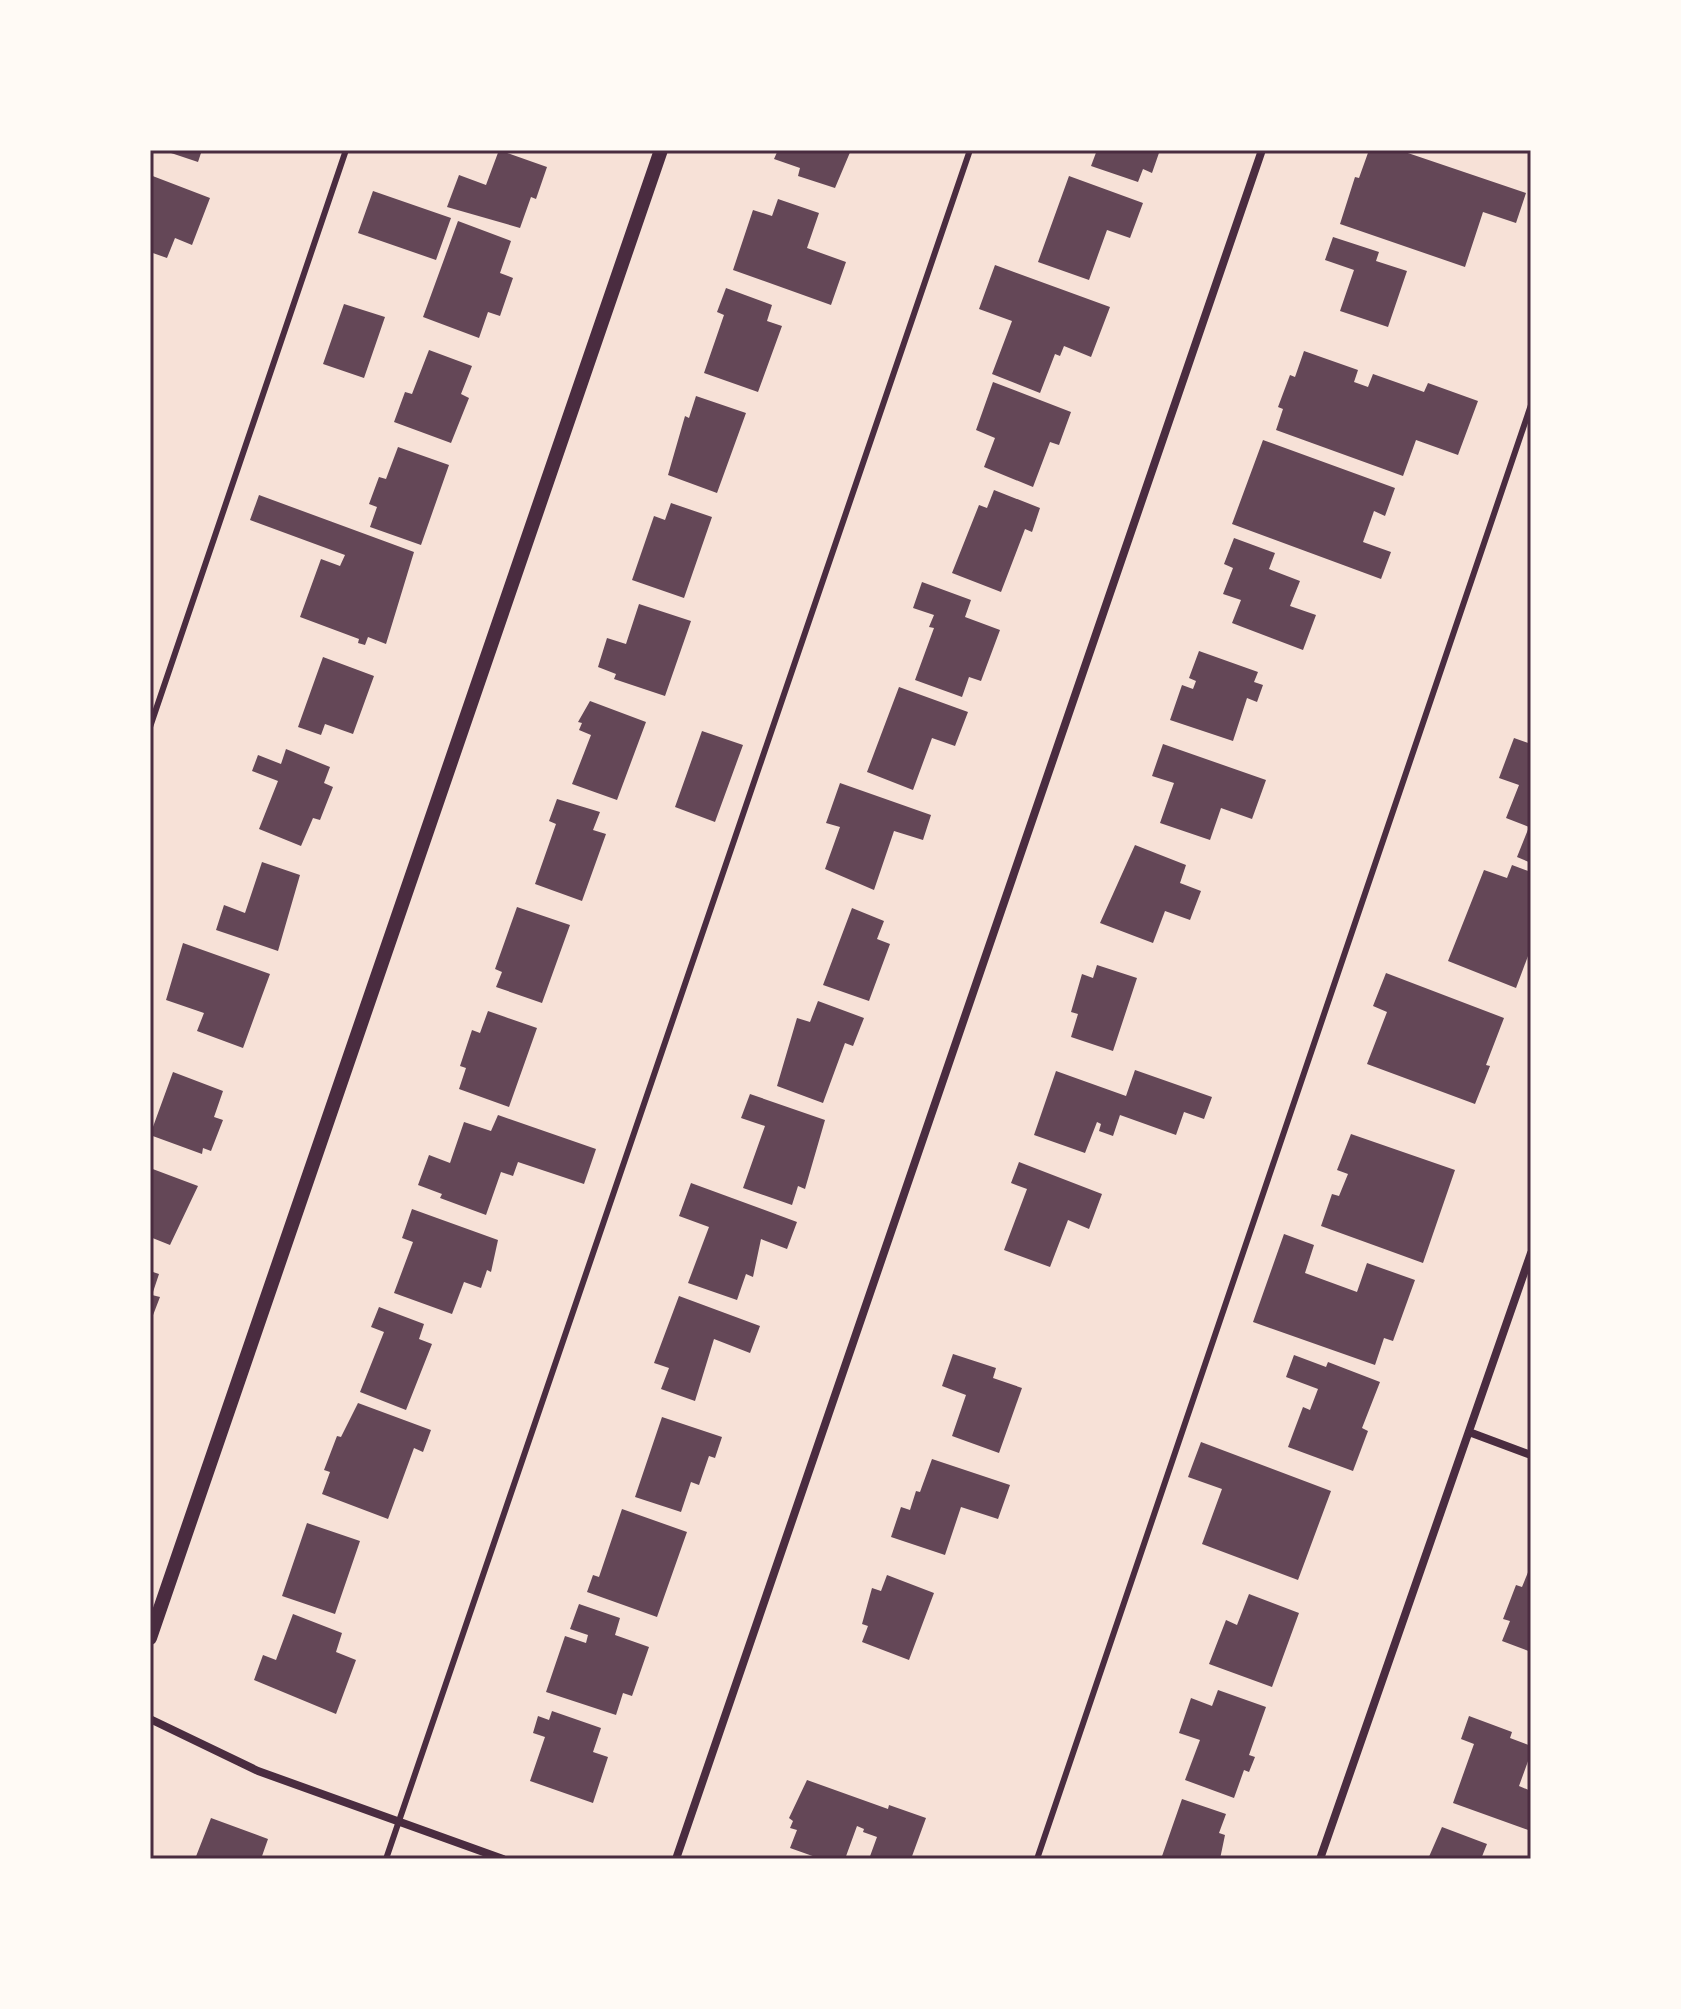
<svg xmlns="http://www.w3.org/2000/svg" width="1681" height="2009" font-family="Literata,serif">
  <rect width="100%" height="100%" fill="#f7e1d7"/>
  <!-- building -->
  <path fill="#644757" d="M162,150H202L198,162Z
    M499,150L547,167L536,199L531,197L520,228L447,207L459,175L486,185Z
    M778,150H851L835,188L798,176L800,168L774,159Z
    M1097,150H1160L1152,173L1143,169L1138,182L1091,166Z
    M1369,150H1399L1526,193L1516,223L1483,212L1465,267L1340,224L1355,177L1359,178Z
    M150,175L210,198L192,245L175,238L167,258L150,252Z
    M1069,176L1143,203L1130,238L1107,230L1089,280L1038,262Z
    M373,191L451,218L436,260L358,233Z
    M778,199L819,213L807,248L846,262L831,305L733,270L753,210L772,216Z
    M458,221L511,241L500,273L513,278L500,316L488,312L479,338L423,317Z
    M1333,237L1379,252L1376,261L1407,271L1388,327L1340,311L1354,270L1325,260Z
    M995,265L1110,307L1091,357L1064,346L1060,356L1055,354L1040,393L992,374L1012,321L979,309Z
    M726,288L772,305L767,321L782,326L758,392L704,373L724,315L717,312Z
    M344,304L385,317L364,378L323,364Z
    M429,350L472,366L461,394L469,398L451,443L394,422L405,392L412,394Z
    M1304,351L1358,370L1354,382L1368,387L1373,374L1424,392L1428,383L1478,401L1458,455L1416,440L1403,476L1276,430L1283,409L1278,407L1290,375L1295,377Z
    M993,382L1071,412L1059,445L1050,442L1033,487L984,467L995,438L976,430Z
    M696,396L746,413L717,493L668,475L685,416L689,418Z
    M1263,440L1395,488L1385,516L1374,511L1363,542L1391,552L1381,579L1232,524Z
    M398,447L449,465L421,545L370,527L377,507L369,504L379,477L386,479Z
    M994,490L1040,508L1032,532L1025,529L1001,592L952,573L979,505L987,508Z
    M259,495L414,552L386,644L368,637L365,645L358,643L359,639L300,617L321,559L340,566L345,555L250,520Z
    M671,503L712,517L684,598L632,580L654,516L665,520Z
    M1234,538L1275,553L1269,569L1300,581L1290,606L1316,615L1303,650L1232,623L1241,600L1223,594L1233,568L1224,564Z
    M922,582L971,600L965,617L1000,630L981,681L969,677L962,697L915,680L934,628L929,627L934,615L913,608Z
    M639,604L691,621L665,696L614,679L616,674L598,667L607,638L626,644Z
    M1199,651L1258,672L1254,682L1263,685L1257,702L1247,698L1233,741L1170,720L1182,685L1193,689L1196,681L1189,678Z
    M323,657L374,676L353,734L325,724L321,735L298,727Z
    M899,687L968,712L955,746L932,738L913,790L867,772Z
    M590,701L646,722L617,800L572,784L591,735L579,730L582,723L578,722Z
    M702,731L743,745L715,822L675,807Z
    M1514,738L1531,744V863L1517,857L1529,827L1506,818L1519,785L1499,778Z
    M1163,744L1266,780L1252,819L1221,808L1210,840L1160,823L1174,783L1152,776Z
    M286,749L330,767L324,783L333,787L320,820L313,818L301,846L259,829L278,781L252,771L258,755L281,764Z
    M840,783L931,815L923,840L894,831L874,890L825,869L840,827L826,823Z
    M557,799L600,812L593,830L606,834L582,901L535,884L556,824L549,821Z
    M1135,845L1186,865L1180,883L1201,891L1190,920L1165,911L1153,943L1100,923Z
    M262,862L300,875L278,951L216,930L224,905L245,913Z
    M1512,865L1531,872V948L1516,988L1448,961L1484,870L1507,878Z
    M517,907L570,925L542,1003L496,987L502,972L495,969Z
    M852,908L884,921L877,939L890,944L869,1001L823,985Z
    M183,943L270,974L243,1048L197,1031L204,1013L166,1000Z
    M1097,965L1137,978L1113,1051L1071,1037L1078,1014L1071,1012L1082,974L1093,978Z
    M1386,973L1504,1018L1486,1065L1490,1066L1475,1104L1367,1064L1387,1012L1373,1006Z
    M818,1001L864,1018L853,1046L845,1043L823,1103L777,1086L797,1018L810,1022Z
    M488,1011L537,1028L509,1107L459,1089L466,1068L460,1066L472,1030L480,1033Z
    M1135,1070L1212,1097L1204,1119L1184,1112L1176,1135L1120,1115L1113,1136L1099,1131L1101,1124L1097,1122L1085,1153L1034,1135L1056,1071L1126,1096Z
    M173,1072L223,1091L214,1117L223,1120L211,1151L203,1148L202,1154L150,1135Z
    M750,1094L825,1120L805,1189L798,1186L792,1205L743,1188L765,1126L741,1118Z
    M498,1115L596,1149L584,1184L518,1162L513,1176L501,1172L486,1215L440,1198L442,1194L418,1185L429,1155L450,1163L464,1122L491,1131Z
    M1351,1134L1455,1170L1423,1263L1321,1226L1332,1194L1339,1196L1348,1174L1337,1170Z
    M1019,1162L1102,1194L1089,1229L1068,1220L1050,1267L1004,1250L1027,1189L1011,1183Z
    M150,1168L198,1186L170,1245L150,1237Z
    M691,1183L797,1222L787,1249L761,1239L753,1277L746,1274L737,1300L688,1283L709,1227L679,1216Z
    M412,1209L498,1240L491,1272L487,1270L481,1288L464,1282L452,1314L394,1293L413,1242L402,1238Z
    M1284,1234L1314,1245L1305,1273L1357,1292L1367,1263L1415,1280L1393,1341L1384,1338L1375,1365L1253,1322Z
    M150,1271L159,1274L152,1295L160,1297L150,1323Z
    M679,1296L760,1326L750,1353L714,1339L695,1401L661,1389L669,1368L654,1363Z
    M379,1307L424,1324L419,1339L432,1344L406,1410L360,1392L384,1332L371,1327Z
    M953,1354L996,1368L993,1378L1022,1388L999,1453L952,1436L966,1395L942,1386Z
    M1294,1355L1326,1367L1328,1362L1380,1382L1362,1428L1368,1431L1353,1471L1288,1447L1303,1407L1310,1410L1318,1389L1286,1377Z
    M358,1403L431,1430L423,1452L414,1448L388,1519L322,1494L330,1472L324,1470L337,1436L341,1437Z
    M662,1417L722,1437L715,1458L709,1456L699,1485L691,1482L681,1512L635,1497Z
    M1201,1442L1331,1491L1298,1580L1202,1544L1222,1489L1188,1477Z
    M932,1459L1010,1485L998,1519L961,1507L945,1555L891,1537L901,1507L910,1510L916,1491L920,1492Z
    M622,1509L687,1532L657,1617L587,1592L593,1575L599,1577Z
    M307,1523L360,1541L335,1614L282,1596Z
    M1531,1565V1652L1502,1641L1510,1621L1503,1619L1516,1585L1522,1587Z
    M887,1575L934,1593L909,1660L862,1642L868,1626L862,1624L872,1588L881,1591Z
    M1249,1594L1299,1613L1272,1687L1209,1664L1226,1620L1237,1625Z
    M579,1604L620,1618L615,1635L649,1647L632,1696L623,1693L616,1715L546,1692L565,1636L586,1643L588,1635L570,1629Z
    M293,1614L342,1633L336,1652L356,1660L336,1714L254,1680L263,1655L276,1660Z
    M1218,1690L1266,1707L1249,1755L1255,1757L1249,1772L1244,1770L1234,1798L1185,1780L1200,1740L1179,1733L1191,1698L1212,1706Z
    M552,1711L601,1728L593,1752L608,1757L593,1803L530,1781L545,1737L533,1733L538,1716L549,1720Z
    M1469,1716L1512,1732L1510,1738L1531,1746V1753L1519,1786L1531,1791V1831L1453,1803L1474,1744L1461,1739Z
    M807,1780L888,1809L889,1805L926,1818L911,1859H869L877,1837L863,1832L864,1829L857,1826L845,1859H821L790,1848L797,1830L790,1828L793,1821L789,1818Z
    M1182,1799L1226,1814L1219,1833L1225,1835L1220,1859H1161Z
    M211,1818L268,1839L261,1859H195Z
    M1442,1827L1487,1844L1481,1859H1428Z"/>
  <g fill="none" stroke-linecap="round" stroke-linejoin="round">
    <!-- service -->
    <path stroke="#4a2c40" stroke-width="6" d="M150,727L346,150
      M386,1859L970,150
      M1037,1859L1531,405"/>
    <!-- minor -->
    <path stroke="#4a2c40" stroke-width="8" d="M1469,1432L1531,1455
      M150,1719L258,1771L503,1859
      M676,1859L1262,150
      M1320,1859L1531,1253"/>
    <!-- tertiary -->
    <path stroke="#4a2c40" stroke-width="14" d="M150,1638L661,150"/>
  </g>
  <!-- border -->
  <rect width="1681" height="2009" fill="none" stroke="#fffaf5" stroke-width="304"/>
  <rect x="152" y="152" width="1377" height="1705" fill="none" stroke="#4a2c40" stroke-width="3"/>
</svg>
